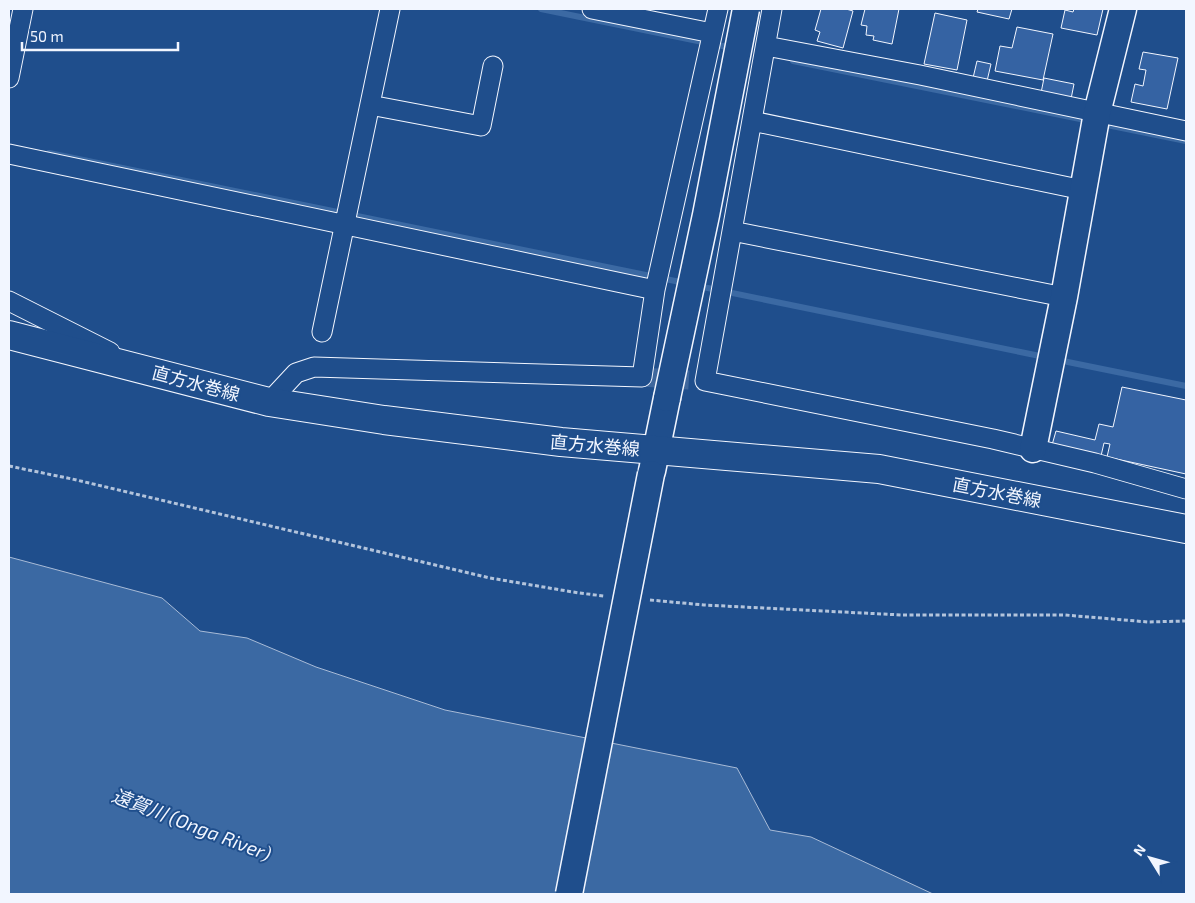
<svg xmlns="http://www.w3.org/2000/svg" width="1195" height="903" font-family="'Exo 2','Noto Sans JP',sans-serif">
  <rect width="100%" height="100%" fill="#1f4e8c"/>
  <!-- water -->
  <path fill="#3b69a3" stroke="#a8bbd7" d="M9,557L162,598L200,631L247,638L316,667L445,710L737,768L770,830L811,837L933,894H9Z"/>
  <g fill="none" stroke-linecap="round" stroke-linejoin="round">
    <!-- stream -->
    <path stroke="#3b69a3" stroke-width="6" d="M541,9L732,48
      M793,61L1090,121
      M1102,124L1186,141
      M49,153L685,283
      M698,286L1045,357
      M1058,360L1186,386"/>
  </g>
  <!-- building -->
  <path fill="#3563a3" stroke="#f2f6ff" d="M821,9H846L853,11L843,48L817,41L820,32L815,30Z
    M865,9H899L892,44L873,40L874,36L866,35L867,26L861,25Z
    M978,9H1012L1009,19L977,12Z
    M1074,9H1103L1097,35L1061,28L1065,10L1073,12Z
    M935,13L967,20L957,70L924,64Z
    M1017,27L1053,34L1043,80L995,71L1000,46L1012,48Z
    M1143,52L1178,58L1167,109L1131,102L1135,84L1143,86L1146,70L1139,69Z
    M977,61L991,64L987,81L973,78Z
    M1044,78L1074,84L1071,99L1041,93Z
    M1122,387L1186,400V474L1107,457L1110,444L1104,443L1101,456L1052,445L1056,431L1095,440L1099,424L1113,427Z"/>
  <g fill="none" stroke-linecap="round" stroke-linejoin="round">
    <!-- street-tunnel -->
    <path stroke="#3f679d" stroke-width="19" stroke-dasharray="19 9" stroke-linecap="butt" d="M642,377L705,381"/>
    <defs>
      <path id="street" d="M592,9L712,33
        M772,9L705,381L993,439L1095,463L1186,489
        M766,46L920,75L1186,131
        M9,78L23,9
        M370,105L481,126L493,66
        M752,121L1083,190
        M9,154L655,290
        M732,231L1064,297
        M9,301L110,352
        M322,332L390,9
        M269,402L296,373L314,367L642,377L655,290L718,9"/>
      <path id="secondary" d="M1033,449L1064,297L1097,113L1123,9
        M652,471L667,398"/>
      <path id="primary" d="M9,335L269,402L384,420L561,442L879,469L1186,529"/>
    </defs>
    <!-- street casing -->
    <use href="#street" stroke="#f2f6ff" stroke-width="21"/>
    <!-- secondary casing -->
    <use href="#secondary" stroke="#f2f6ff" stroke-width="29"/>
    <!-- primary casing -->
    <use href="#primary" stroke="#f2f6ff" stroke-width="30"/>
    <!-- path -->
    <path stroke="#b3c4dc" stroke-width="3" stroke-dasharray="4 2.5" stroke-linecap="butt" d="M9,466L72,479L490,578L579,593L604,596
      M650,600L704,605L902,615H1065L1148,622L1186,621"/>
    <!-- street -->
    <use href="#street" stroke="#1f4e8c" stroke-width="19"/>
    <!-- secondary -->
    <use href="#secondary" stroke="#1f4e8c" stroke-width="26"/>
    <!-- primary -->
    <use href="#primary" stroke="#1f4e8c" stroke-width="28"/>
    <defs>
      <path id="secondary-bridge" d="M667,398L706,215L746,9
        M569,894L651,474"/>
    </defs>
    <!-- secondary-bridge casing -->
    <use href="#secondary-bridge" stroke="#f2f6ff" stroke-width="29" stroke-linecap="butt"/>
    <!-- secondary-bridge -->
    <use href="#secondary-bridge" stroke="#1f4e8c" stroke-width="26"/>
  </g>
  <g text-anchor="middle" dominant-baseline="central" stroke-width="4" stroke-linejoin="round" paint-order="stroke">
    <!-- street labels -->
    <g font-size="18" fill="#f2f6ff" stroke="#1f4e8c">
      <text transform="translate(196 383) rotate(15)">直方水巻線</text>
      <text transform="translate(595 445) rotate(5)">直方水巻線</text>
      <text transform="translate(997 492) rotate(11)">直方水巻線</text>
    </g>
    <!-- water labels -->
    <g font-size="19" font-style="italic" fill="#f2f6ff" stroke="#1f4e8c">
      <text transform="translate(192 824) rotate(21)">遠賀川 (Onga River)</text>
    </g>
  </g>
  <!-- border -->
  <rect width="1195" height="903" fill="none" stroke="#f2f6ff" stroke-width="20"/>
  <!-- north arrow -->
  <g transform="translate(1150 858) rotate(307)" stroke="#1f4e8c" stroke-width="4" paint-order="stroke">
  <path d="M0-4L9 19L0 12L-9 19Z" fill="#f2f6ff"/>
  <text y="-8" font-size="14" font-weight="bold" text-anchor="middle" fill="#f2f6ff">N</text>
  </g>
  <!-- scale -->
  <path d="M22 42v8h156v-8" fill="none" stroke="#f2f6ff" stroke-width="2.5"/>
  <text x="30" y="42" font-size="15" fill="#f2f6ff" stroke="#1f4e8c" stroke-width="4" paint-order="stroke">50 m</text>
</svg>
